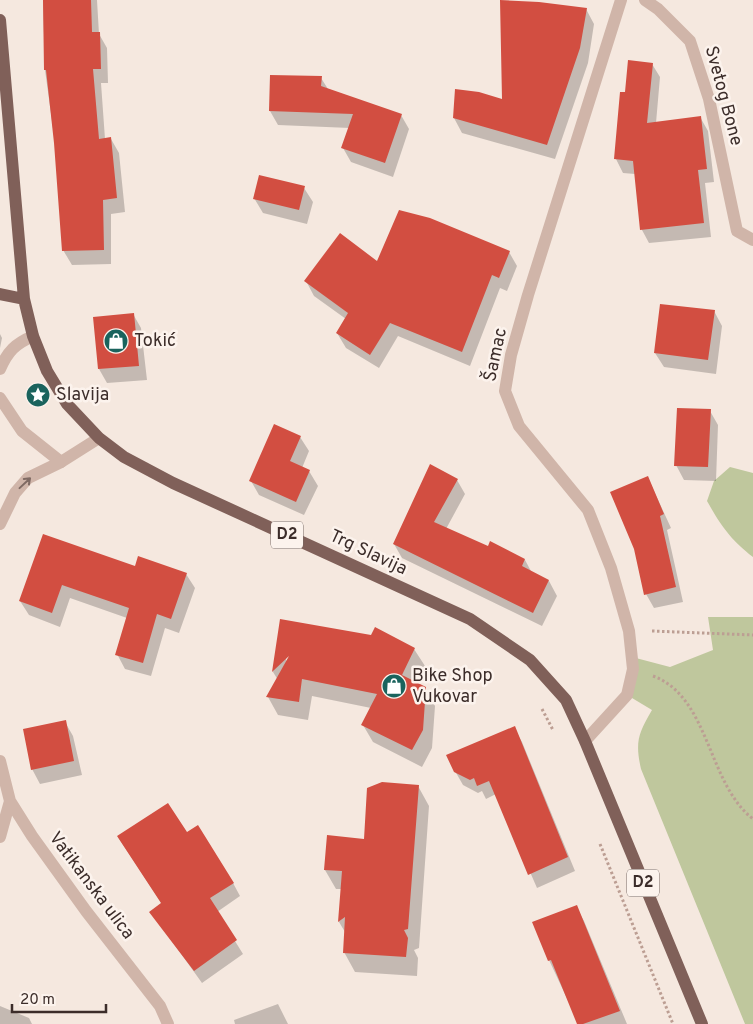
<svg xmlns="http://www.w3.org/2000/svg" width="753" height="1024" font-family="Overpass,sans-serif">
  <rect width="100%" height="100%" fill="#f5e8df"/>
  <!-- green -->
  <path fill="#bfc79d" d="M730,467L753,473V557C731,540 721,526 707,501L714,481Z
    M708,617H753V1024H745L641,769C635,742 638,734 652,710L627,695L632,657L670,667L713,650Z"/>
  <!-- shadow -->
  <path fill="#0003" fill-rule="evenodd" d="M43,0H97L99,34L107,48L108,83H101L105,139H111L119,153L125,212L111,214V264L72,265L63,250L55,143L45,70Z
    M586,9L594,24L588,63L555,159L462,133L454,118L503,101Z
    M652,64L660,77L656,123L700,117L708,131L714,182L705,183L711,237L649,243L642,230L635,174L623,173L616,159L627,93Z
    M271,76L321,78L328,89L401,115L409,129L393,177L351,162L343,148L350,128L278,125L270,111Z
    M304,188L313,202L307,224L263,213L254,198Z
    M509,252L517,266L507,291L500,288L470,366L398,336L379,368L346,348L337,333L346,319L314,296L306,281L378,263Z
    M714,311L722,326L716,374L664,367L655,353Z
    M133,314L141,328L147,380L107,383L99,369Z
    M0,334L2,338L0,348Z
    M710,411L718,425L716,481L684,480L676,465Z
    M300,437L309,451L302,468L309,471L318,486L304,515L259,495L251,481Z
    M648,478L671,528L667,530L683,602L654,608L646,594L635,549Z
    M457,480L465,494L446,529L489,548L525,560L532,573L549,581L557,596L542,626L402,558L394,544Z
    M44,535L136,568L186,574L195,588L179,633L165,628L151,676L125,669L117,654L127,618L70,598L60,627L29,615L20,601Z
    M281,620L414,649L425,666L416,683L425,688L435,706L432,748L422,767L373,742L363,725L371,708L312,696L308,720L278,715L268,697L278,680L273,672ZM295,653L286,661V657Z
    M65,722L73,736L82,775L40,784L32,769Z
    M514,728L522,742L575,871L537,888L496,794L486,799L482,791L478,793L463,785L455,771Z
    M418,786L429,806L419,948L414,950L418,958L417,976L355,972L344,952L345,932L339,922L342,889H336L325,870L365,840Z
    M187,834L233,883L240,896L217,912L243,954L202,983L151,912L162,904L118,837Z
    M576,906L584,921L627,1024H579L549,960Z
    M278,1004L288,1024H235L234,1020Z
    M0,1006L29,1018L32,1024H0Z"/>
  <!-- building -->
  <path fill="#d24e41" d="M43,0H91L92,32H100L101,69H93L99,139L111,137L117,198L103,200L104,250L62,251L54,143L46,70H44Z
    M500,0L539,2L587,8L580,48L547,145L453,118L455,89L479,92L502,99Z
    M628,60L653,63L647,123L701,116L707,169L698,170L704,223L640,230L633,161L614,159L620,92H625Z
    M270,75L322,76L321,86L402,114L385,163L341,148L353,114L269,111Z
    M259,175L305,186L299,210L253,199Z
    M399,210L430,218L510,251L499,278L492,275L462,352L390,323L370,355L336,333L348,313L304,281L340,233L377,261Z
    M660,304L715,310L708,360L654,353Z
    M134,313L139,366L98,369L93,317Z
    M677,408L711,409L708,467L674,466Z
    M274,424L301,436L290,461L310,470L296,502L249,481Z
    M430,464L458,479L434,522L488,546L490,541L525,559L522,566L549,580L533,613L393,544Z
    M648,476L664,514L660,516L676,587L644,595L634,549L610,492Z
    M43,534L135,566L138,556L187,573L171,619L157,614L143,663L115,655L129,608L62,585L52,613L19,601Z
    M280,619L371,635L375,627L415,648L402,675L426,687L423,730L412,750L361,725L377,694L302,679L299,702L266,697L289,656L272,672Z
    M66,720L74,761L31,770L23,729Z
    M515,726L568,857L528,875L489,781L477,786L474,778L470,780L454,772L446,755Z
    M382,782L419,785L408,929L404,930L408,938L406,957L343,953L345,917L338,922L342,871L324,870L327,835L364,839L367,788Z
    M168,803L187,832L198,825L234,883L210,898L237,940L194,971L149,912L161,903L117,836Z
    M577,905L620,1011L583,1024H577L551,960L548,961L532,922Z"/>
  <g fill="none" stroke-linecap="round" stroke-linejoin="round">
    <!-- path -->
    <path stroke="#bc9e93" stroke-width="3" stroke-dasharray="2.5 2.5" stroke-linecap="butt" d="M652,631L753,635
      M653,676C710,697 707,783 753,819
      M542,709L553,730
      M600,844L673,1024"/>
    <!-- service -->
    <path stroke="#d0b5a9" stroke-width="12" d="M0,398L22,431L61,462"/>
    <!-- minor -->
    <path stroke="#d0b5a9" stroke-width="12" d="M645,0L658,9L690,41L709,99L737,231L753,240
      M0,369C8,351 15,344 33,336
      M0,524L15,493L28,478L61,462L99,438
      M585,741L627,695L633,669L629,631L611,568L588,510L519,426L505,391L511,355L528,295L621,0
      M0,761L10,801L32,836L86,911L160,1006L168,1024
      M0,837L10,801"/>
    <!-- primary -->
    <path stroke="#806059" stroke-width="12" d="M0,20L24,299L33,336L47,371L67,404L99,438L124,457L173,483L470,619L530,660L566,700L585,741L702,1024
      M0,294L24,299"/>
  </g>
  <!-- one-way arrows -->
  <defs><path id="oneway-shaft" d="M-6 0H5M1.5-3L5.5 0L1.5 3" fill="none" stroke-width="1.6" stroke-linecap="round" stroke-linejoin="round" transform="scale(1.25)"/></defs>
  <use stroke="#7f6a63" href="#oneway-shaft" transform="translate(25 483) rotate(-43)"/>
  <!-- icons -->
  <defs>
    <symbol id="shop-disc" viewBox="-11 -11 22 22"><circle r="9.5" fill="#1a635d" stroke="#fcf3ed"/><path d="M-5-2.5h2.3a2.7 3.5 0 0 1 5.4 0H5L5.5 6h-11ZM-1.5-2.5h3a1.5 2.3 0 0 0-3 0Z" fill="#fff"/></symbol>
    <symbol id="sight-disc" viewBox="-11 -11 22 22"><circle r="9.5" fill="#1a635d" stroke="#fcf3ed"/><path d="M0-6L1.8-2.2L6-1.7L2.9 1.2L3.7 5.4L0 3.3L-3.7 5.4L-2.9 1.2L-6-1.7L-1.8-2.2Z" fill="#fff"/></symbol>
  </defs>
  <g fill-rule="evenodd">
    <use href="#shop-disc" x="102" y="327" width="28" height="28"/>
    <use href="#sight-disc" x="24" y="381" width="28" height="28"/>
    <use href="#shop-disc" x="380" y="672" width="28" height="28"/>
  </g>
  <g text-anchor="middle" dominant-baseline="central" stroke-width="5" stroke-linejoin="round" paint-order="stroke">
    <!-- shield labels -->
    <g fill="#fcf3ed" stroke="#766864" stroke-width="1">
      <rect x="271" y="521.5" width="32" height="27" rx="4"/>
      <rect x="627" y="869.5" width="32" height="27" rx="4"/>
    </g>
    <g font-size="16" font-weight="bold" fill="#3c2d2a">
      <text x="287" y="535">D2</text>
      <text x="643" y="883">D2</text>
    </g>
    <!-- street labels -->
    <g font-size="18" fill="#3c2d2a" stroke="#fcf3ed">
      <text transform="translate(723 96) rotate(75)">Svetog Bone</text>
      <text transform="translate(496 355) rotate(-78)">Šamac</text>
      <text transform="translate(368 553) rotate(25)">Trg Slavija</text>
      <text transform="translate(91 886) rotate(53)">Vatikanska ulica</text>
    </g>
    <!-- poi labels -->
    <g font-size="18" fill="#3c2d2a" stroke="#fcf3ed" text-anchor="start">
      <text x="134" y="341">Tokić</text>
      <text x="56" y="395">Slavija</text>
      <text x="412" y="676">Bike Shop<tspan x="412" dy="21">Vukovar</tspan></text>
    </g>
  </g>
  <!-- scale -->
  <path d="M12 1004v8h94v-8" fill="none" stroke="#3c2d2a" stroke-width="2.5"/>
  <text x="20" y="1004" font-size="15" fill="#3c2d2a" stroke="#fcf3ed" stroke-width="4" paint-order="stroke">20 m</text>
</svg>
